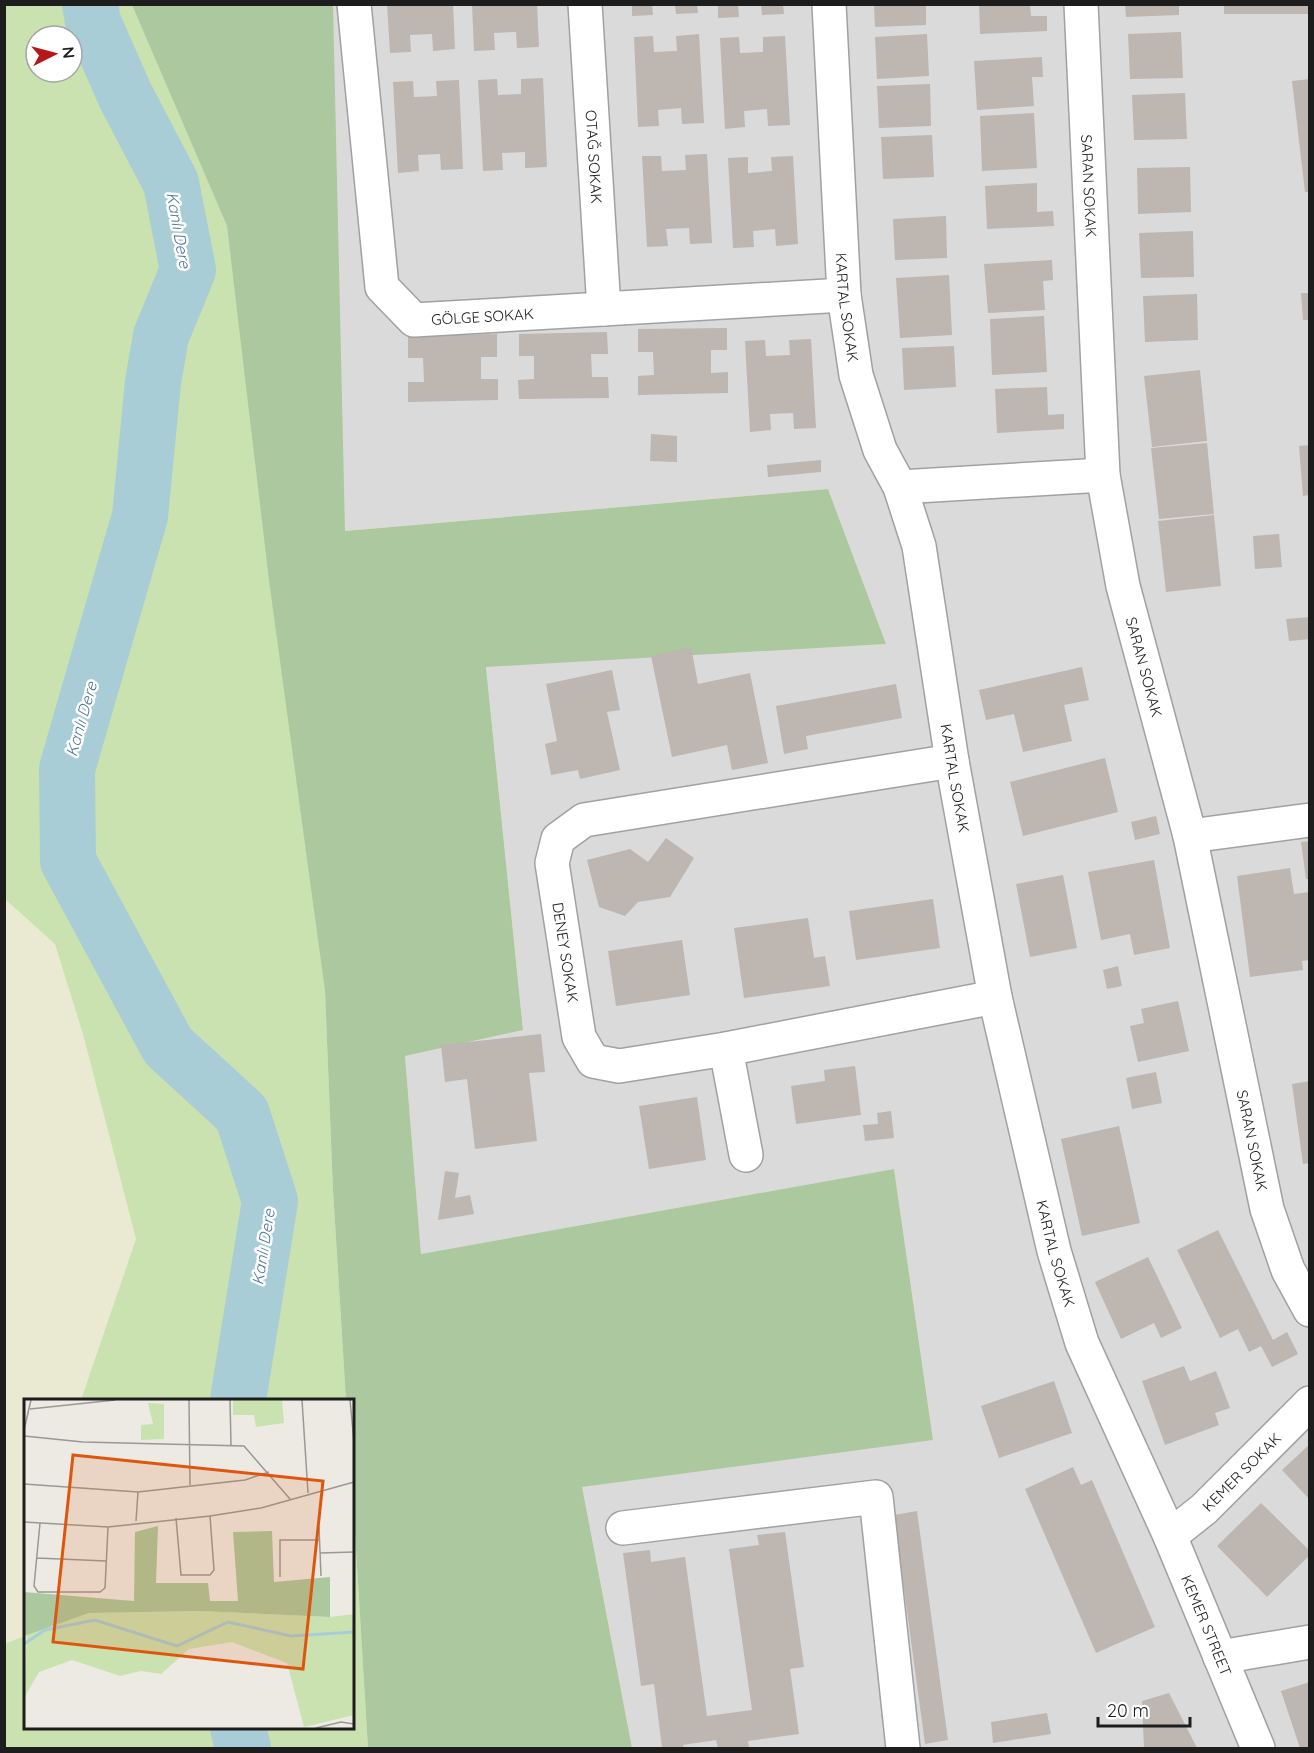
<svg xmlns="http://www.w3.org/2000/svg" width="1314" height="1753" font-family="Quicksand,sans-serif">
  <rect width="100%" height="100%" fill="#edeae4"/>
  <!-- residential -->
  <path fill="#dbdada" d="M297,5H1309V1748H632L581,1487L933,1439L894,1169L421,1254L405,1056L523,1029L486,666L886,644L828,489L345,531Z"/>
  <!-- farmland -->
  <path fill="#e9ead1" d="M5,899L55,944L83,1034L136,1239L81,1400H26L25,1636L5,1644Z"/>
  <!-- grass -->
  <path fill="#c9e2af" fill-rule="evenodd" d="M5,5H132L227,226L325,991L333,1190L346,1400H81L136,1239L83,1034L55,944L5,899ZM36,36H72V72H36Z
    M353,1500L368,1748H5L4,1644L25,1636L26,1728H352Z"/>
  <!-- forest -->
  <path fill="#abc89e" d="M132,5H333L345,531L828,489L886,644L486,667L523,1030L405,1056L421,1254L894,1169L933,1440L582,1487L632,1748H368L353,1500L352,1400H346L333,1190L325,991L269,580L227,226Z"/>
  <g fill="none" stroke-linecap="round" stroke-linejoin="round">
    <!-- river -->
    <path stroke="#a9cdd6" stroke-width="56" d="M90,4L93,22L125,95L171,183L188,270L161,336L153,382L140,516L67,769L68,861L168,1046L242,1114L270,1201L238,1400
      M238,1728L243,1748"/>
  </g>
  <!-- building -->
  <path fill="#bdb6b1" d="M387,4H453L455,49L433,51L432,34L410,35L411,52L390,53Z
    M472,4H537L539,47L517,48L516,32L494,33L495,50L474,51Z
    M632,4H652L653,15L632,16Z
    M718,4H738L739,17L718,18Z
    M761,4H783L784,14L762,15Z
    M874,4H926V25L875,27Z
    M979,4H1030L1031,16H1047V31L980,34Z
    M1125,4H1179V15L1126,17Z
    M1224,4H1310V14H1224Z
    M675,5H697L698,13L676,14Z
    M1181,32L1183,78L1130,79L1128,34Z
    M699,34L704,123L682,124L681,108L658,110L659,126L638,127L634,37L653,36L654,52L677,51L676,36Z
    M927,34L929,76L877,79L875,37Z
    M785,36L790,125L768,126L767,109L744,111L745,127L725,129L720,38L739,37L740,53L763,52V37Z
    M1042,57L1043,77H1032L1034,106L977,110L974,61Z
    M543,78L547,167L525,168V152L502,153L503,170L483,171L478,80L497,79L498,95L521,94V79Z
    M1310,79V192H1305L1292,81Z
    M459,80L463,169L441,170L440,154L418,155L419,171L398,173L393,82L413,81L414,97L437,96L436,81Z
    M930,84L931,126L879,128L877,86Z
    M1185,93L1187,139L1134,140L1132,95Z
    M1034,113L1037,168L982,171L980,116Z
    M932,135L934,177L883,179L881,137Z
    M707,154L712,243L690,244L689,228L666,229L668,246L647,247L642,156H661L662,171L686,170L685,155Z
    M793,156L798,244L776,246L775,229L753,231L754,247L733,248L728,158L748,157V173L772,171L771,157Z
    M1190,167L1191,212L1138,214L1137,168Z
    M1037,183V212L1053,211L1054,226L987,229L985,186Z
    M946,216L947,258L895,260L893,219Z
    M1193,231L1194,277L1141,278L1139,233Z
    M1052,260L1053,280L1043,281L1045,310L988,313L984,264Z
    M949,275L952,335L900,338L896,278Z
    M1301,293H1310V320H1303Z
    M1197,294L1198,340L1145,342L1143,296Z
    M1044,316L1047,372L992,375L990,319Z
    M727,328V350H711V373L728,372V393L638,395V376L654,375L653,352H638V329Z
    M607,332L608,354H591L592,377H608L609,398L519,399L518,380L534,379V356H519V334Z
    M497,334V357H481V379H498V400L408,402V382H424L423,358H408V336Z
    M811,339L816,428L794,429L793,413L770,414L771,430L750,432L745,341L765,340L766,356L790,355L789,340Z
    M954,346L956,387L904,390L902,348Z
    M1200,370L1207,441L1152,447L1144,376Z
    M1047,387L1048,415L1064,414V429L997,433L995,389Z
    M651,434L677,436V462L650,461Z
    M1207,443L1214,514L1159,519L1151,448Z
    M1310,445V495L1303,496L1299,446Z
    M821,460V472L768,477L767,465Z
    M1214,515L1221,586L1166,592L1158,521Z
    M1279,534L1282,567L1255,569L1253,536Z
    M1310,617V639L1289,641L1286,619Z
    M691,647L698,684L750,673L768,763L732,770L727,745L672,757L651,656Z
    M1082,667L1089,700L1064,705L1072,741L1023,752L1014,714L986,720L979,690Z
    M612,670L620,710L607,712L620,770L580,779L578,770L551,775L545,744L557,741L546,684Z
    M896,684L902,718L806,736L808,749L784,754L776,706Z
    M1105,758L1118,812L1023,836L1010,782Z
    M1156,816L1160,834L1135,840L1131,822Z
    M666,838L694,858L670,897L638,902L625,916L599,907L587,860L630,849L648,862Z
    M1310,841V879H1306L1301,842Z
    M1154,860L1170,948L1134,955L1130,934L1101,940L1088,872Z
    M1290,868L1294,894L1310,892V960L1302,961L1303,970L1250,977L1237,876Z
    M1063,875L1077,948L1030,957L1016,884Z
    M933,899L940,948L856,960L849,911Z
    M808,918L814,958L825,956L830,986L744,998L734,928Z
    M682,940L690,995L616,1006L608,951Z
    M1118,966L1122,986L1107,989L1103,970Z
    M1178,1001L1189,1051L1138,1062L1130,1026L1144,1023L1141,1009Z
    M541,1034L545,1072L529,1073L537,1141L475,1149L467,1079L445,1082L441,1045Z
    M855,1066L861,1115L796,1124L791,1086L825,1081L824,1070Z
    M1156,1072L1162,1103L1132,1109L1126,1078Z
    M1310,1081V1163L1303,1164L1292,1084Z
    M697,1097L706,1160L649,1169L639,1106Z
    M891,1111L894,1138L865,1141L863,1125L878,1124L877,1113Z
    M1119,1126L1140,1223L1082,1236L1061,1139Z
    M445,1171L459,1173L455,1198L470,1195L474,1214L438,1220Z
    M1218,1230L1273,1340L1287,1332L1298,1354L1272,1367L1261,1346L1249,1352L1238,1329L1220,1338L1177,1250Z
    M1148,1257L1182,1328L1161,1338L1154,1323L1121,1339L1095,1282Z
    M1184,1366L1190,1381L1216,1371L1230,1408L1215,1413L1219,1425L1165,1445L1142,1381Z
    M1054,1381L1072,1433L999,1458L981,1406Z
    M1310,1444V1500L1282,1470Z
    M1073,1467L1081,1485L1092,1480L1155,1627L1096,1653L1025,1489Z
    M1261,1503L1310,1551V1555L1267,1597L1217,1546Z
    M917,1511L948,1740L925,1744L894,1515Z
    M785,1532L804,1667L790,1669L799,1734L748,1741L749,1748H718L716,1740L683,1745L684,1748H662L654,1684L641,1686L623,1553L650,1550L651,1562L685,1557L707,1716L752,1710L729,1549L759,1545L757,1535Z
    M1310,1682V1748H1300L1281,1691Z
    M1169,1693L1197,1748H1144L1142,1701Z
    M1047,1713L1051,1734L993,1743L991,1722Z"/>
  <g fill="none" stroke-linecap="round" stroke-linejoin="round">
    <defs>
      <g id="minor">
        <path id="s1" d="M354,4L382,287L414,320L844,295"/>
        <path id="s2" d="M585,4L604,309"/>
        <path id="s3" d="M829,4L844,295L856,375L880,450L900,487L919,546L952,761L995,997L1054,1251L1082,1343L1170,1536L1258,1748"/>
        <path id="s4" d="M1081,4L1103,475L1123,586L1190,836L1267,1209L1288,1270L1310,1310"/>
        <path d="M900,487L1103,475"/>
        <path id="s5" d="M952,761L584,820L558,839L552,863L579,1037L593,1061L619,1066L726,1049L995,997"/>
        <path d="M1190,836L1310,820"/>
        <path d="M726,1049L746,1155"/>
        <path d="M623,1528L876,1497L903,1748"/>
        <path id="s6" d="M1170,1536L1204,1509L1310,1403"/>
        <path d="M1220,1657L1310,1642"/>
      </g>
    </defs>
    <!-- minor casing -->
    <use href="#minor" stroke="#a1a1a1" stroke-width="36"/>
    <!-- minor -->
    <use href="#minor" stroke="#fff" stroke-width="33"/>
  </g>
  <g text-anchor="middle" dominant-baseline="central" stroke-width="5" stroke-linejoin="round" paint-order="stroke">
    <!-- street labels -->
    <g font-size="15" fill="#1d1d1d" stroke="#fff">
      <text stroke="none"><textPath href="#s2" startOffset="153">OTAĞ SOKAK</textPath></text>
      <text stroke="none"><textPath href="#s4" startOffset="182">SARAN SOKAK</textPath></text>
      <text stroke="none"><textPath href="#s3" startOffset="304">KARTAL SOKAK</textPath></text>
      <text stroke="none"><textPath href="#s1" startOffset="399">GÖLGE SOKAK</textPath></text>
      <text stroke="none"><textPath href="#s4" startOffset="668">SARAN SOKAK</textPath></text>
      <text stroke="none"><textPath href="#s3" startOffset="790">KARTAL SOKAK</textPath></text>
      <text stroke="none"><textPath href="#s5" startOffset="520">DENEY SOKAK</textPath></text>
      <text stroke="none"><textPath href="#s4" startOffset="1154">SARAN SOKAK</textPath></text>
      <text stroke="none"><textPath href="#s3" startOffset="1276">KARTAL SOKAK</textPath></text>
      <text stroke="none"><textPath href="#s6" startOffset="96">KEMER SOKAK</textPath></text>
      <text stroke="none"><textPath href="#s3" startOffset="1678">KEMER STREET</textPath></text>
    </g>
    <!-- water labels -->
    <g font-size="16" font-style="italic" fill="#51789b" stroke="#fff">
      <text transform="translate(179 230) rotate(80)">Kanlı Dere</text>
      <text transform="translate(81 719) rotate(-74)">Kanlı Dere</text>
      <text transform="translate(263 1247) rotate(-81)">Kanlı Dere</text>
    </g>
  </g>
  <!-- overview -->
  <g transform="translate(24 1399)">
    <rect width="330" height="330" fill="#edeae4"/>
    <path d="M209,1H258L260,24L232,28L230,16H209ZM124,4L140,5V40L117,41V26L129,25ZM175,212L306,218L330,215V316L280,328L263,264L208,243L165,250L137,275L117,272L96,277L48,261L15,273L0,299L3,234L65,214Z" fill="#c9e2af"/>
    <path d="M134,127L132,184H184L186,202H214L209,133L248,132L250,183L306,178V218L175,212L65,214L0,237V193L110,202L111,133Z" fill="#abc89e"/>
    <path fill="none" stroke="#a9cdd6" stroke-width="3" d="M0,245L21,231L71,221L153,247L204,223L267,237L330,233"/>
    <path fill="none" stroke="#9a9894" stroke-width="1.5" d="M165,1L166,86M206,1L207,46M278,1L284,94M326,1L330,43M6,10L91,1M0,31L7,1M0,37L59,43L220,47L266,100M0,85L114,93L221,81L245,73M152,119L157,176H186L190,171L186,117M112,122L114,93M0,123L84,128L186,117L237,109L330,83M16,124L10,187L14,193H76L81,189L84,128M295,128L297,177M296,154L330,153M13,159L82,162M256,178V141H296M292,329L317,323L330,325"/>
    <path fill="#de560d" fill-opacity="0.15" stroke="#de560d" stroke-width="3" d="M49,56L299,82L279,270L29,243Z"/>
    <rect width="330" height="330" fill="none" stroke="#1d1d1d" stroke-width="3"/>
  </g>
  <!-- border -->
  <rect width="1314" height="1753" fill="none" stroke="#1d1d1d" stroke-width="12"/>
  <!-- north arrow -->
  <g transform="translate(54 54) rotate(84)"><circle r="28" fill="#ffffff" stroke="#a5a5a5" stroke-width="1.5"/>
  <path d="M0-4.5L10 22L0 15L-10 22Z" fill="#b51618"/>
  <text y="-9" font-size="16" font-weight="bold" text-anchor="middle" fill="#1d1d1d">N</text>
  </g>
  <!-- scale -->
  <path d="M1098 1717v9h92v-9" fill="none" stroke="#1d1d1d" stroke-width="3"/>
  <text x="1107" y="1717" font-size="18" fill="#1d1d1d" stroke="#ffffff" stroke-width="4.5" paint-order="stroke">20 m</text>
</svg>
